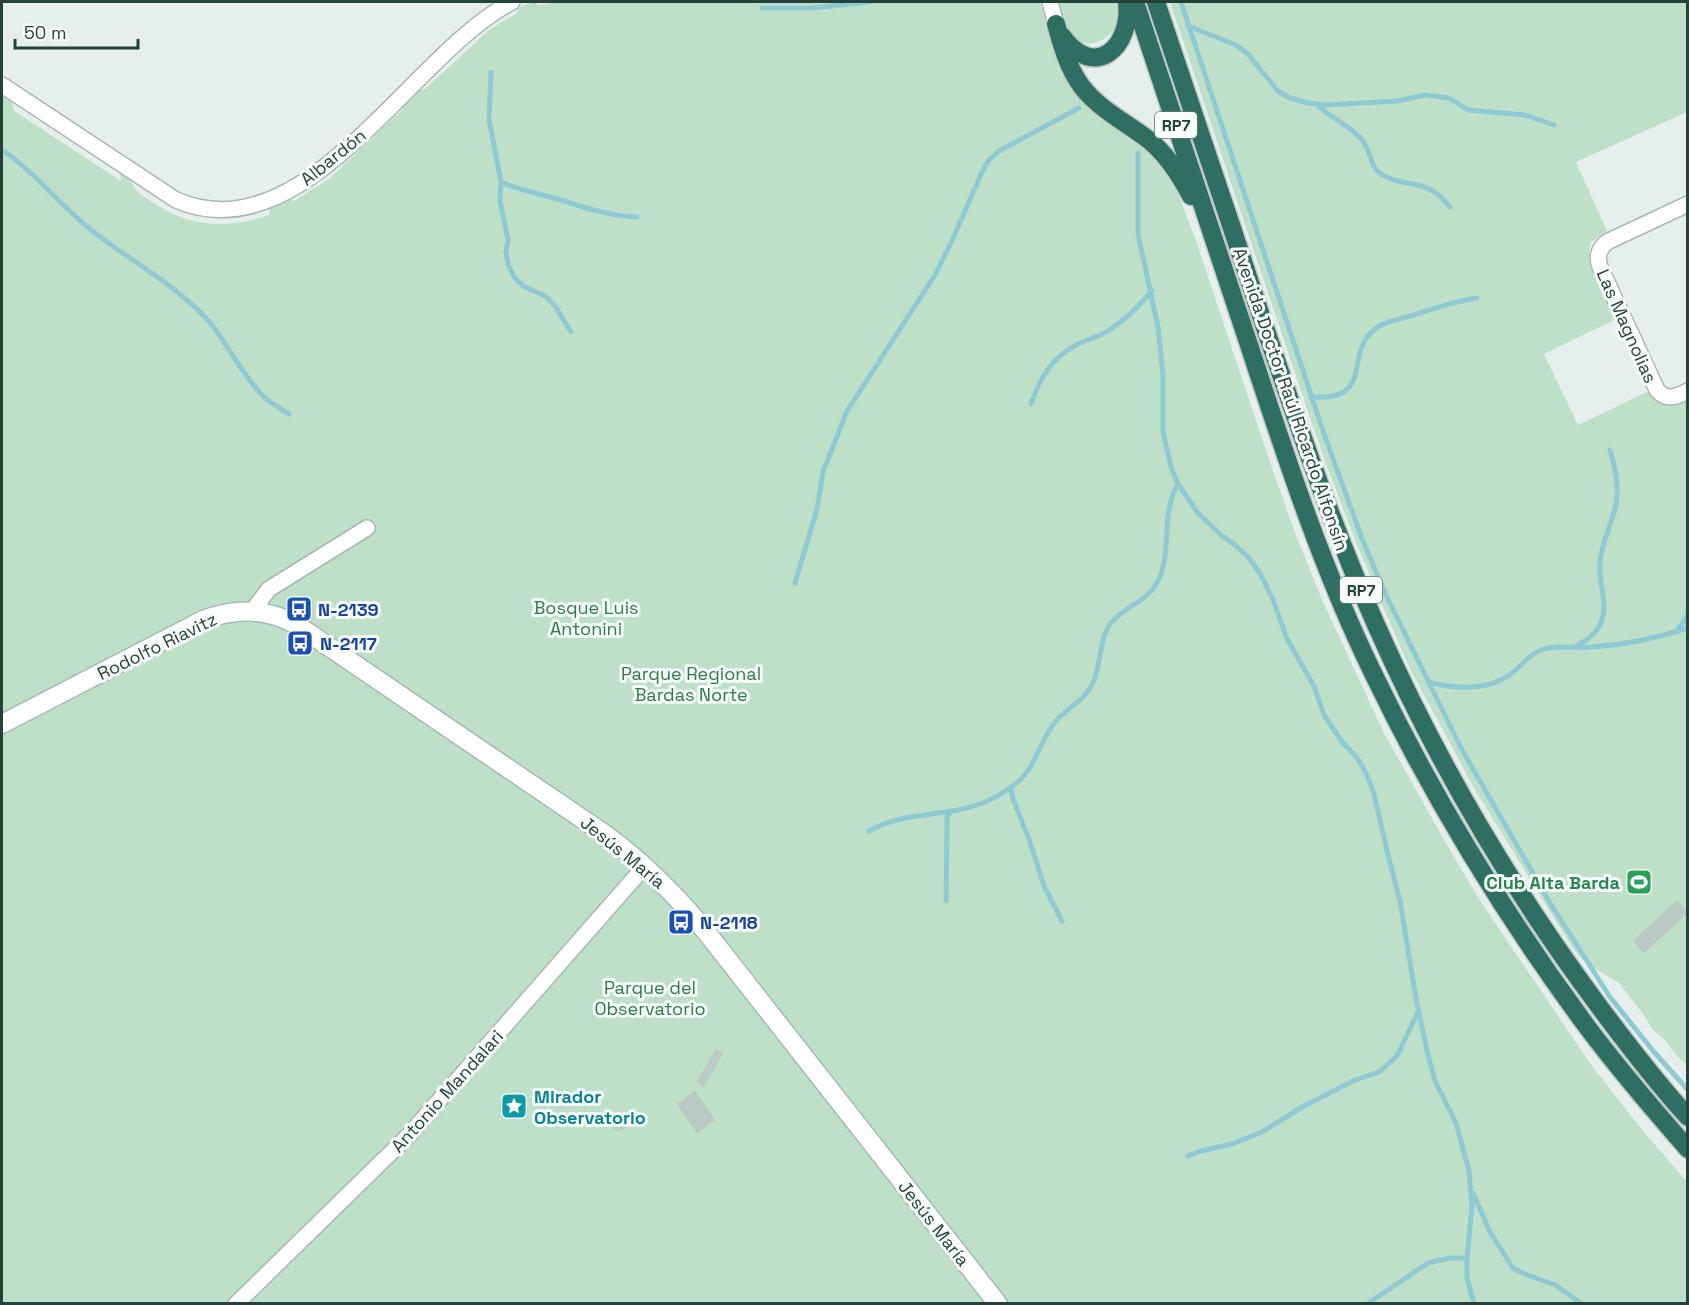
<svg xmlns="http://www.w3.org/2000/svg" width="1689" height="1305" font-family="'Space Grotesk',sans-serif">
  <rect width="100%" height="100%" fill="#e6efeb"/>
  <!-- green -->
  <path fill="#bfe0c8" d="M533,2L540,5L556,2H1040L1058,57L1152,146L1168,167L1195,238L1263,442L1295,533L1323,602L1385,735L1451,852L1481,902L1589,1062L1639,1126L1687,1182V1303L2,1304V95L11,100L14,111L121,181L120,174C124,176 129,179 131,182C135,185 134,190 139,193C181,225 218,232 269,215L271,206L286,199L294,201L329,179L403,109V101L414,90L425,89L490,29L516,14L519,7Z
    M1059,2H1121C1121,10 1119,22 1114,29C1107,40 1089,49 1077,40C1066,31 1062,14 1059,2Z
    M1170,2H1687V112L1576,162L1607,231L1591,242L1589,253L1590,266L1616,319L1544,354L1578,425L1649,391C1660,406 1671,408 1687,401V1065L1677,1056L1664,1039L1652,1029L1646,1018L1619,983L1592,967L1578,955L1567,939L1475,790L1409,667L1390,623L1357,545L1323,456Z"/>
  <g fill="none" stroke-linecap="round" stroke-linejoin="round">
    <!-- stream -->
    <path stroke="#8ec9d4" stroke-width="5" d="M1181,2L1322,428L1361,536L1385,593L1461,748L1550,903L1610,997L1654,1052L1688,1090
      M762,8H812L870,2
      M1188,26L1236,45L1247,53L1278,91L1290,98L1308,103L1326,105L1397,101L1426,95L1449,98L1468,110L1525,115L1554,125
      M491,72L489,119L501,182L500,201L508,240L506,252L508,264L514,277L523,286L545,296L555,306L571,332
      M1316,104C1330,118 1353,127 1363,141C1371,151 1370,167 1381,174C1407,190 1425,175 1450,207
      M2,150C35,172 59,204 90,229C130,261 179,286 212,325C230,348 242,375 263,396C270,403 280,408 289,414
      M1138,153V234L1158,327L1163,374V432L1171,467L1178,484L1198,513L1221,535L1235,545L1249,558L1261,575L1273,600L1287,639L1314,686L1324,715L1342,742L1358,759L1367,775L1374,794L1388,855L1400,901L1416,999L1428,1055L1435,1081L1456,1123L1469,1171L1472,1207L1467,1258V1278L1474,1304
      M501,182C521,191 542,194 564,201C588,209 611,216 637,217
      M1311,397C1376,402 1343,353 1375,329C1387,320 1401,319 1414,315C1435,308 1455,301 1477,298
      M1031,404C1040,378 1052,357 1078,344C1089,339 1101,336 1111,329C1126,319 1140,305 1152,291
      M795,583L817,509L823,472L847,411L935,275L951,243L982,172L989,160L999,151L1079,108
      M1677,631L1688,615
      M1575,647C1585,641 1597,634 1601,622C1609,603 1598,583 1600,563C1601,544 1610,528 1615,509C1620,489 1616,470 1610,450
      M1428,682C1456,689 1488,692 1512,673C1522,666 1529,654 1541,650C1558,644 1575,649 1592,647C1624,645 1657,638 1688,628
      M1011,788L1013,799L1029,839L1044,886L1062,921
      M869,831C896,816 922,816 952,811C973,808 993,800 1010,788C1037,770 1037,745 1055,722C1067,707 1085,701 1093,683C1101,665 1099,639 1111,623C1125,606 1148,601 1158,581C1173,550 1160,514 1178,484
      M946,901L947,826V817L951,811
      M1188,1156L1201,1151L1232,1144L1262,1132L1304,1106L1355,1080L1379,1072L1397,1056L1418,1012
      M1473,1193L1490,1232L1513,1268L1525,1274L1555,1285L1582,1304
      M1367,1304L1428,1263L1450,1258H1467"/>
  </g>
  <!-- building -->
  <path fill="#bbcac4" stroke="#b8c9c2" stroke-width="1.5" d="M1677,901L1687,913L1644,952L1634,941Z
    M716,1050L722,1053L704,1086L698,1082Z
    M695,1092L714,1120L697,1132L678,1104Z
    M611 1122a8 8 0 1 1 16 0a8 8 0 1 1-16 0Z"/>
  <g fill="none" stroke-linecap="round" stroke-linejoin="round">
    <defs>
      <path id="minor" d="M1050,2L1056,24
        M2,85L176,200C306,256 413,52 512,2
        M1688,204L1609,241C1599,247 1596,256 1600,267L1657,390C1666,401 1676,397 1688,391
        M252,611L269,589L367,528
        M236,1304L408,1136L645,866"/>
      <path id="secondary" d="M2,724L203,620C236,608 266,608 297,625L606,835C644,863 677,896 707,933L998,1304"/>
      <path id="motorway" d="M1135,2C1172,114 1210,226 1247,339C1284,451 1320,564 1372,671C1431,794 1504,914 1585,1024C1617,1067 1652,1108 1688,1149
        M1156,2C1190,102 1224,203 1257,304C1294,413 1330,522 1377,627C1436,760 1511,888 1598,1005C1627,1044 1655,1081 1688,1117
        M1056,24C1062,46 1068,68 1082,87C1100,110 1127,123 1150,141C1168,156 1180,175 1191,196
        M1062,36C1094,81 1132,48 1127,2"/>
    </defs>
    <!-- minor casing -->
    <use href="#minor" stroke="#a8b8b2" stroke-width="18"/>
    <!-- secondary casing -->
    <use href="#secondary" stroke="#a4bbb3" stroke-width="21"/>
    <!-- motorway casing -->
    <use href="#motorway" stroke="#c2cac8" stroke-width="21"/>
    <!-- minor -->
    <use href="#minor" stroke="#fff" stroke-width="15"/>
    <!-- secondary -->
    <use href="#secondary" stroke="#fff" stroke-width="18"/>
    <!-- motorway -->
    <use href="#motorway" stroke="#2f6f62" stroke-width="18"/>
  </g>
  <!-- icons -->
  <defs>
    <symbol id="bus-square" viewBox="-11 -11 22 22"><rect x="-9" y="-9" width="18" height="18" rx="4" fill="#1a4fb4" stroke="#f7fbf9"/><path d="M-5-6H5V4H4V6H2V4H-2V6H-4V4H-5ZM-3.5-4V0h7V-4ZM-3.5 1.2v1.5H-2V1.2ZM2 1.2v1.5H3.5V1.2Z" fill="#fff"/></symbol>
    <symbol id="stadium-square" viewBox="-11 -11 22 22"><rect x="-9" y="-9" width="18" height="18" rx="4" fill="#2e9e5b" stroke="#f7fbf9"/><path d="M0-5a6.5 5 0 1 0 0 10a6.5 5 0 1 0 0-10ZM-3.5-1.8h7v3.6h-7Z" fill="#fff"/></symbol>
    <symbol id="sight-square" viewBox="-11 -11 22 22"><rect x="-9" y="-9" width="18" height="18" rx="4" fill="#0f9aa8" stroke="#f7fbf9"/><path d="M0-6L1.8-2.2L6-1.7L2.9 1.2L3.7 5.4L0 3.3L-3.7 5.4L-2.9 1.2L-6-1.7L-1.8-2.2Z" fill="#fff"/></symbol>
  </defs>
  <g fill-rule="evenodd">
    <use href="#bus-square" x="284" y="594" width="30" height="30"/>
    <use href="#bus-square" x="285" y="628" width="30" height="30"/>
    <use href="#stadium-square" x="1624" y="867" width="30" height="30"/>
    <use href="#bus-square" x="666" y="907" width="30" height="30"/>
    <use href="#sight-square" x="499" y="1091" width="30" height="30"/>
  </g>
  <g text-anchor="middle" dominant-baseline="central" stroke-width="6" stroke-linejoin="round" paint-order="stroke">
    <!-- shield labels -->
    <g fill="#f7fbf9" stroke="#637a73" stroke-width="1.5">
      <rect x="1155" y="112" width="42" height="26" rx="4.5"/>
      <rect x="1340" y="577" width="42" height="26" rx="4.5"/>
    </g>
    <g font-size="16" font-weight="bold" fill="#24423a">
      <text x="1176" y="125">RP7</text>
      <text x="1361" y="590">RP7</text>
    </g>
    <!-- street labels -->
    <g font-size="18" fill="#24423a" stroke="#f7fbf9">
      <text transform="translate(333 157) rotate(-39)">Albardón</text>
      <text transform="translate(1627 326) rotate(66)">Las Magnolias</text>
      <text transform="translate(1291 399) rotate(71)">Avenida Doctor Raúl Ricardo Alfonsín</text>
      <text transform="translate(157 646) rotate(-26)">Rodolfo Riavitz</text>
      <text transform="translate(623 852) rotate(39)">Jesús María</text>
      <text transform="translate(447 1091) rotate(-48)">Antonio Mandalari</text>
      <text transform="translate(934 1223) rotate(52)">Jesús María</text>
    </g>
    <!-- park labels -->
    <g font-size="18" fill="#2d7a4b" stroke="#f7fbf9">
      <text x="586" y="607">Bosque Luis<tspan x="586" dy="21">Antonini</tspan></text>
      <text x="691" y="673">Parque Regional<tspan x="691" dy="21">Bardas Norte</tspan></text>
      <text x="650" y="987">Parque del<tspan x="650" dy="21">Observatorio</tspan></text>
    </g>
    <!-- transit labels -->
    <g font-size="18" font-weight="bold" fill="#164399" stroke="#f7fbf9" text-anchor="start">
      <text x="318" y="609">N-2139</text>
      <text x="320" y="643">N-2117</text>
      <text x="700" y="922">N-2118</text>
    </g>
    <!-- leisure labels -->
    <g font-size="18" font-weight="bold" fill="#27864d" stroke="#f7fbf9" text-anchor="end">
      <text x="1620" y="882">Club Alta Barda</text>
    </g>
    <!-- culture labels -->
    <g font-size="18" font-weight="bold" fill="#0d838f" stroke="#f7fbf9" text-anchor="start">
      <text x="534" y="1096">Mirador<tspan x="534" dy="21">Observatorio</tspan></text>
    </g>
  </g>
  <!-- border -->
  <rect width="1689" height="1305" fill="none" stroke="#24423a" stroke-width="6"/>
  <!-- scale -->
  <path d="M15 39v9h123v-9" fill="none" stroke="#24423a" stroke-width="3"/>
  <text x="24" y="39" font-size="18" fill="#24423a" stroke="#f7fbf9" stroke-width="4.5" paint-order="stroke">50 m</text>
</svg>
